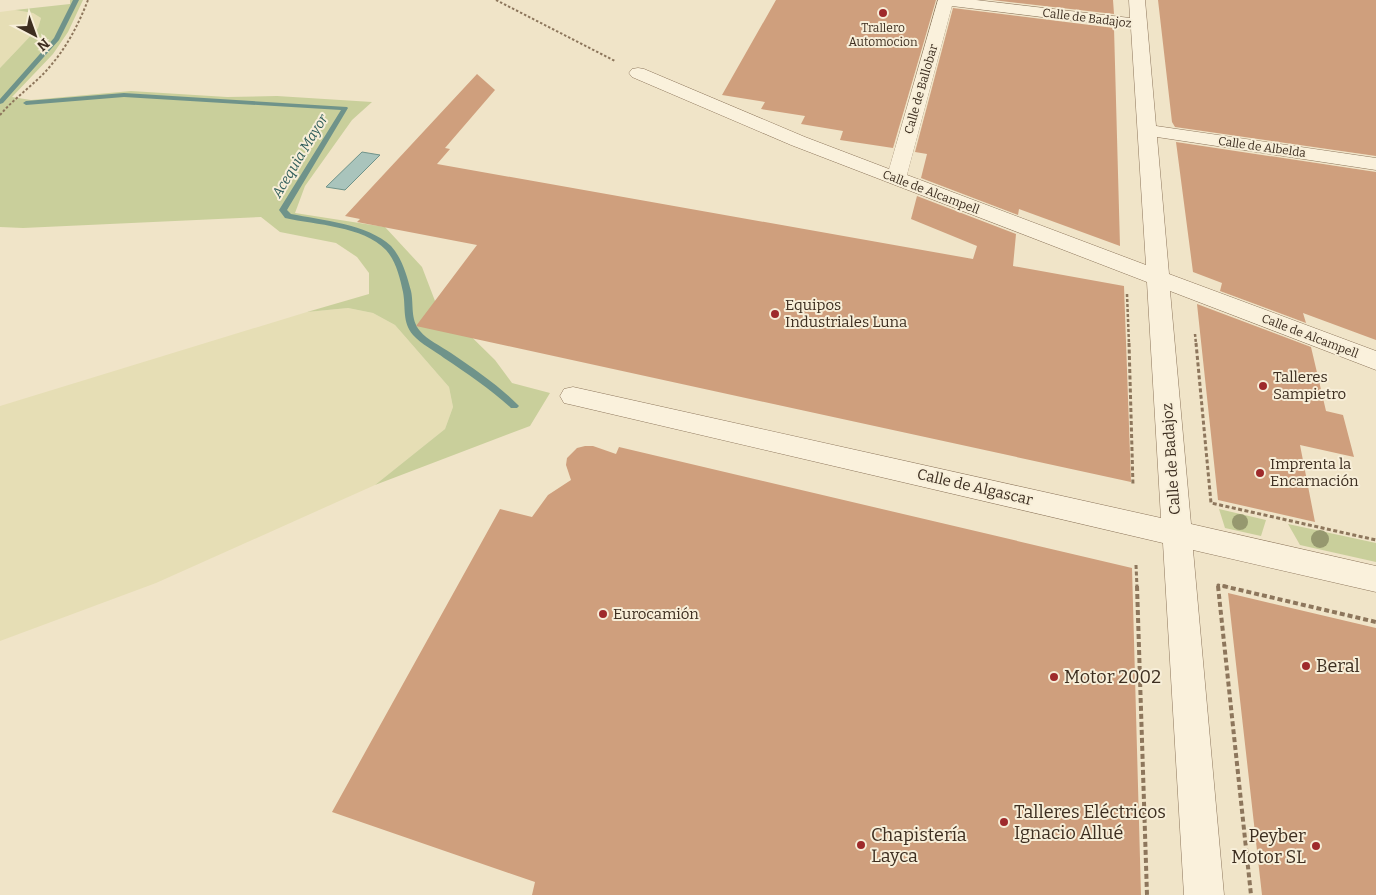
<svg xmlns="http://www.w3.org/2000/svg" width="1376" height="895" font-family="Bitter,serif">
  <rect width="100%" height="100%" fill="#f0e4c8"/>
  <!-- farmland -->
  <path fill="#e6deb5" d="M15,10L33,13L41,18L38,28L0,68V12Z
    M348,308L373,313L395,325L449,387L453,407L445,429L375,485L156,583L0,641V406L307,312Z"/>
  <!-- green -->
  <path fill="#c9cf9b" d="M70,0H83L68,32L53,54L12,97L31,100L131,91L227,97L277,96L372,102L352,120L305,186L295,213L385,227L422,267L435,301L495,360L512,383L550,393L530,426L375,485L445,429L453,407L449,387L395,325L373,313L348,308L307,312L369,294V273L357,257L336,243L280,232L261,217L23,228L0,227V68L38,28L41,18L33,13L15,10L70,4Z
    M1219,509L1266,520L1261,536L1225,528Z
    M1288,524L1376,543V562L1300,545Z"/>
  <!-- water -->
  <path fill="#a9c4bc" stroke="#6f938a" d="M362,152L380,155L345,190L326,187Z"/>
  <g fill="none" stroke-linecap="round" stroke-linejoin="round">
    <!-- stream -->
    <path fill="#6f938a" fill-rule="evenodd" d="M73,0H79L59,40L3,103L0,104V99L54,38Z
      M124,93L347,107L348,108L287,210L291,214C321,220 368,224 391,246C402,258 407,276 411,291C414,305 410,319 420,331C427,340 441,346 451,353C474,369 497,384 517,404L519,406L517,408H511C490,389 468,374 444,358C435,351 421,344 413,335C402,322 406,308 403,292C400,278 396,261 386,250C363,226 316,225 285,218L279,210L341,110L124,97L26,105L23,103L26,101Z"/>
  </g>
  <!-- building -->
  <path fill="#cf9f7d" d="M776,0H936L893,148L840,140L843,131L801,124L805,116L761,109L765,102L722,95Z
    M992,0H1113L1114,14Z
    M1158,0H1376V156L1175,127L1172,122Z
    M953,8L1114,28L1120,246L1019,209L1018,215L921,178L927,154L915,152Z
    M477,74L495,90L445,148L450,149L437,164L973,259L977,246L911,219L917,196L1016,234L1013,266L1124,286L1131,482L416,326L477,245L357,222L360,219L345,216Z
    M1176,142L1376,172V340L1303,313L1306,323L1220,291L1222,283L1193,272Z
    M1197,304L1311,347L1326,411L1343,415L1354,457L1300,445L1315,522L1218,500Z
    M585,446H593L616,454L619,447L1132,568L1141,895H532L535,882L332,812L500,509L532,517L548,495L571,480L566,465L567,458L577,448Z
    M1228,593L1376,628V895H1262Z"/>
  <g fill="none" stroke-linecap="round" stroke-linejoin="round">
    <defs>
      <path id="street" d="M938,0H976L1130,18L1129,0H1145L1156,126L1376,158V170L1157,137L1169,274L1376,351V370L1170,291L1191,524L1376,566V592L1193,550L1224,895H1184L1163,543L573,405L564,403L560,396L564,389L573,387L1161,518L1147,282L791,145L632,77L629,73L632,69L638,68L644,69L805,137L889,169ZM952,6L1131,28L1146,265L907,175Z"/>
    </defs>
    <!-- street casing -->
    <use href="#street" stroke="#8d765c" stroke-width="1"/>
    <!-- path-far3 -->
    <path stroke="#8d765c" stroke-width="2" stroke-dasharray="2.5 2" stroke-linecap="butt" d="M496,0L615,61
      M0,115C16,96 37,83 52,64C68,45 79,23 88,0"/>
    <!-- path-far2 -->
    <path stroke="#8d765c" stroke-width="2.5" stroke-dasharray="3 2" stroke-linecap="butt" d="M1127,294L1129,344
      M1195,334L1196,344"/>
    <!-- path-far1 -->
    <path stroke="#8d765c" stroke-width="3" stroke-dasharray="4 2.5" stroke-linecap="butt" d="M1129,343L1133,486
      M1196,343L1211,503L1376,540
      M1136,565L1137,587
      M1218,587V585L1229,587"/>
    <!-- path -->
    <path stroke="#8d765c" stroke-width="4" stroke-dasharray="5 3" stroke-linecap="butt" d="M1137,586L1147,895
      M1218,586L1251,895
      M1223,586L1376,622"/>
    <!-- street -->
    <use href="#street" fill="#faf1dc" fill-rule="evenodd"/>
  </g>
  <!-- trees -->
  <g fill="#96986f">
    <circle cx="1240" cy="522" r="8"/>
    <circle cx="1320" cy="539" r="9"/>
  </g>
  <!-- markers -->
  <g fill="#9e2a2b" stroke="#f7eed8" stroke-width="2">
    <circle cx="883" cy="13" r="5"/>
    <circle cx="775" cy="314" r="5"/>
    <circle cx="1263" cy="386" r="5"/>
    <circle cx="1260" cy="473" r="5"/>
    <circle cx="603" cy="614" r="5"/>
    <circle cx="1306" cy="666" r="5"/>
    <circle cx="1054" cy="677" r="5"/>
    <circle cx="1004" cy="822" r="5"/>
    <circle cx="861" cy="845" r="5"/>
    <circle cx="1316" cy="846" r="5"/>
  </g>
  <g text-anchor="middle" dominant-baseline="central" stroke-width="4" stroke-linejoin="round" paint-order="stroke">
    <!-- far-street labels -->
    <g font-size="12" fill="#3d2e20" stroke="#f7eed8">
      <text transform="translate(1087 18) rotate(7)">Calle de Badajoz</text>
      <text transform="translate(921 89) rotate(-74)">Calle de Ballobar</text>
      <text transform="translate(1262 147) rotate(8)">Calle de Albelda</text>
      <text transform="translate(931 192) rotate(21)">Calle de Alcampell</text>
      <text transform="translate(1310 336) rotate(21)">Calle de Alcampell</text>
    </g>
    <!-- far-poi labels -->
    <g font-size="12" fill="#3d2e20" stroke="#f7eed8">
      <text x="883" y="28">Trallero<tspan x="883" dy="14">Automocion</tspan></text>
    </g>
    <!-- far-water labels -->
    <g font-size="14" font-style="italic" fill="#2f5d5a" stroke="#f7eed8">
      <text transform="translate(300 156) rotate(-59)">Acequia Mayor</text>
    </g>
    <!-- poi labels -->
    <g font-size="15" fill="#3d2e20" stroke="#f7eed8" text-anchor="start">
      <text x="785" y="305">Equipos<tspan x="785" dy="17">Industriales Luna</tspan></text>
      <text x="1273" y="377">Talleres<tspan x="1273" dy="17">Sampietro</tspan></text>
      <text x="1270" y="464">Imprenta la<tspan x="1270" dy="17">Encarnación</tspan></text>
      <text x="613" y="614">Eurocamión</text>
    </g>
    <!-- street labels -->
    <g font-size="15" fill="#3d2e20" stroke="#f7eed8">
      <text transform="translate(1171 459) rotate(-94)">Calle de Badajoz</text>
      <text transform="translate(975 487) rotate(13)">Calle de Algascar</text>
    </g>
    <!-- near-poi labels -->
    <g font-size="18" fill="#3d2e20" stroke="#f7eed8" text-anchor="start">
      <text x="1316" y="666">Beral</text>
      <text x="1064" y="677">Motor 2002</text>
      <text x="1014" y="812">Talleres Eléctricos<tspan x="1014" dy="21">Ignacio Allué</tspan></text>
      <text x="871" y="835">Chapistería<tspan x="871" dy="21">Layca</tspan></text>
      <text x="1306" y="836" text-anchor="end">Peyber<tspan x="1306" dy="21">Motor SL</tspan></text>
    </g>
  </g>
  <!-- north arrow -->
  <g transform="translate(35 35) rotate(139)" stroke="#f7eed8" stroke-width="4" paint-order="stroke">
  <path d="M0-4L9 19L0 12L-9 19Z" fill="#3d2e20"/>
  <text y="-8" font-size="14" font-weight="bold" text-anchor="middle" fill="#3d2e20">N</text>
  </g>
</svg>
